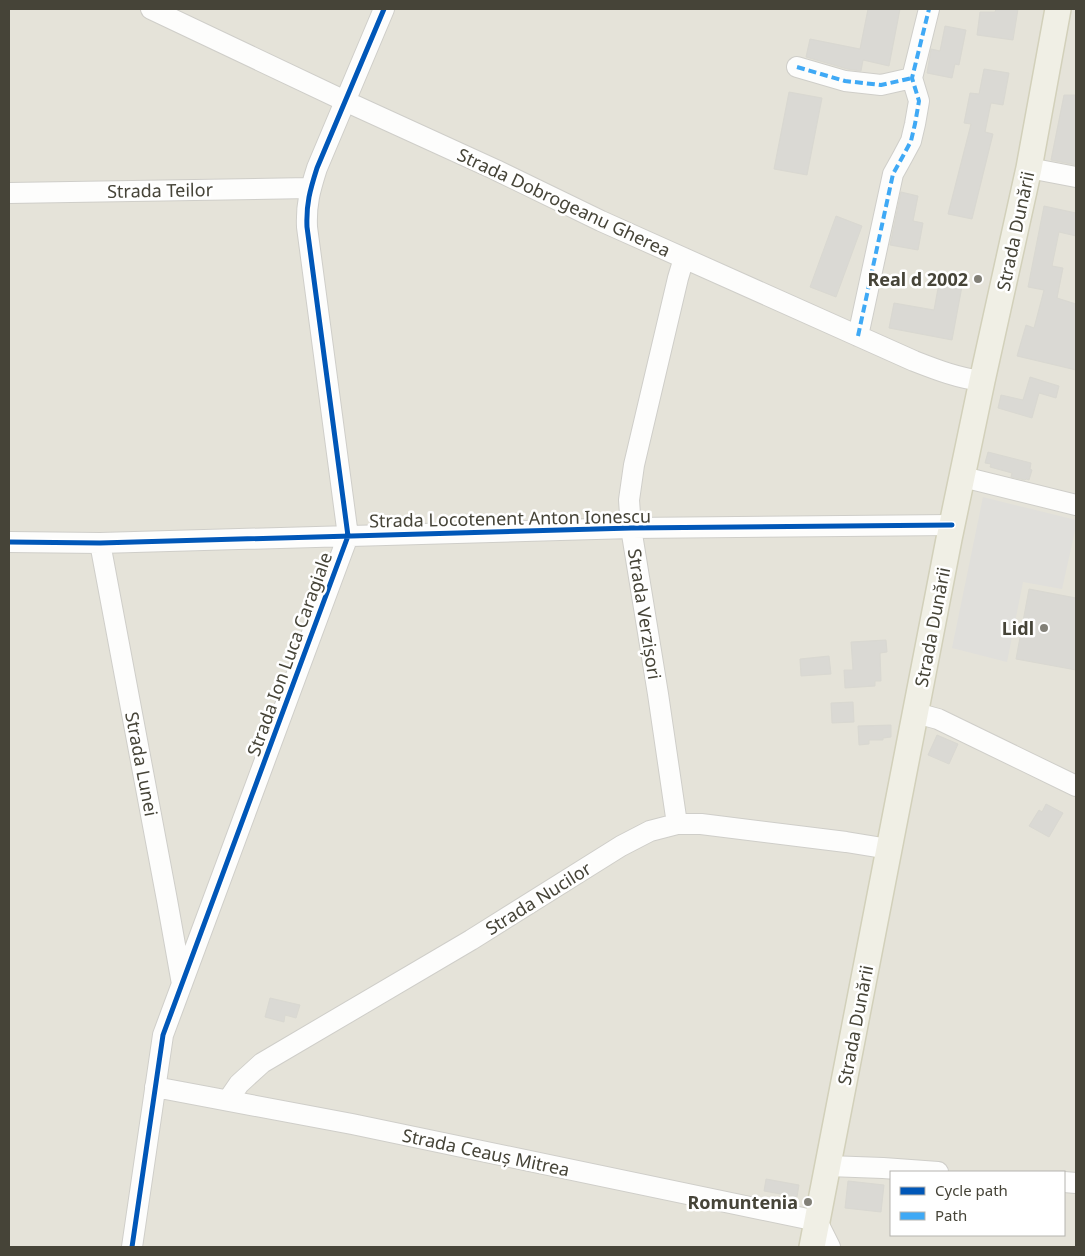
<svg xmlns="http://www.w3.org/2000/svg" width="1085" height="1256" font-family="'Noto Sans',sans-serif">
  <rect width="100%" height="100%" fill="#f1f0eb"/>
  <!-- residential -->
  <path fill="#e5e3d9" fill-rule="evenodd" d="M9,9H1076V1247H9ZM891,1172H1064V1235H891Z"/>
  <!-- parking -->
  <path fill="#e0dfdb" d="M983,497L1076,520V526L1062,589L1023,582L1007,662L952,648Z"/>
  <!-- building -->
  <path fill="#dad9d4" stroke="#d9d8d1" d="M868,9H900L889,66L863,60L861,71L847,69L806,57L810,39L860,49Z
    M996,9H1018L1013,40L977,35L980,12H995Z
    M945,26L966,30L959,65L955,64L952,78L927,73L931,49L940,51Z
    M984,69L1009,73L1003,105L991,103L985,132L993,134L972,219L948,214L971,124L964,123L970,93L979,94Z
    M789,92L822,98L807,175L774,169Z
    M1064,95H1076V165L1051,160Z
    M901,192L918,196L913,221L923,223L918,250L890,245Z
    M1044,206L1076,213V236L1059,232L1052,266L1063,268L1057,298L1076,304V370L1017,356L1026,325L1034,328L1044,290L1028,287Z
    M836,216L862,226L836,297L810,287Z
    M940,277L963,281L952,340L889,328L894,303L934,310Z
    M1030,377L1059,386L1056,398L1039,393L1032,418L998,408L1001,395L1023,400Z
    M988,452L1031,463L1030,469L1032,470L1029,480L1026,479L1025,480L1011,477L1012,473L990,467L991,464L985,463Z
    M1029,589L1076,598V670L1016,659Z
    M886,640L887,652L880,653L881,681H875V686L845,688L844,670H853L851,642Z
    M829,656L831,674L801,676L800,659Z
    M853,702L854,722L832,723L831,703Z
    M891,725V737L883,738V740H869V744L859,745L858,726Z
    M937,735L958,744L949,764L928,755Z
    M1046,804L1063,813L1049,837L1029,826L1039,810L1042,812Z
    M270,998L300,1005L296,1018L285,1015L284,1022L265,1017Z
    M766,1179L799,1185L797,1197L764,1191Z
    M848,1181L884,1185L881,1212L845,1208Z"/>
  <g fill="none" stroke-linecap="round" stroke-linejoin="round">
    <defs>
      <path id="minor" d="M151,9L345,101L496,170L601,221L914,361C937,370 958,378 982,381
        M797,67L845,81L881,85L912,78
        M1029,168L1076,177
        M9,193L310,188
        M858,336L893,174L903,156L911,141L915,124L919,101L912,78L929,9
        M963,477L1076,505
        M9,542L100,543L631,528L952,525
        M100,543L167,900L182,984
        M916,713L938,719L1076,786
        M677,824L658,694L631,528L629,500L634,465L678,278L684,258
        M155,1087L352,1124L817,1221L830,1247
        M228,1100L239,1084L262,1063L471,940L621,846L650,831L677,824H701L846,842L889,849
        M828,1166L883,1168L938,1172
        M1064,1182L1076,1183
        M132,1247L163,1035L348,536L307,227C306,204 310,190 317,168L384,9"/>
      <path id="major" d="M812,1247L949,539L982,381L1029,168L1058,9"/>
    </defs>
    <!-- minor casing -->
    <use href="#minor" stroke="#cfcec9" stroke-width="22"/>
    <!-- major casing -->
    <use href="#major" stroke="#d2d0ba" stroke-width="28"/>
    <!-- minor -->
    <use href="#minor" stroke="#fdfdfc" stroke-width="20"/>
    <!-- major -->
    <use href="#major" stroke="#f0efe5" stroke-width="25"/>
    <!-- quiet -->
    <path stroke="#3fa9f5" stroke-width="4" stroke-dasharray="8 4" stroke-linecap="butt" d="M797,67L845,81L881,85L912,78
      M858,336L893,174L903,156L911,141L915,124L919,101L912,78L929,9"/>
    <defs>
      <path id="cycleway" d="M9,542L100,543L631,528L952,525
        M132,1247L163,1035L348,536L307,227C306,204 310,190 317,168L384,9"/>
    </defs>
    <!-- cycleway casing -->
    <use href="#cycleway" stroke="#fff" stroke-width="8"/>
    <!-- cycleway -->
    <use href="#cycleway" stroke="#0057b8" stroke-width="5"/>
  </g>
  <!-- markers -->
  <g fill="#828077" stroke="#fff" stroke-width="2">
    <circle cx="978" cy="279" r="5"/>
    <circle cx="1044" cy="628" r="5"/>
    <circle cx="808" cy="1202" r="5"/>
  </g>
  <g text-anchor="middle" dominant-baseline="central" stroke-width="5" stroke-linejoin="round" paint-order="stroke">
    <!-- street labels -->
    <g font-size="18" fill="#464438" stroke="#fff">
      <text transform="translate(160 190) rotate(-1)">Strada Teilor</text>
      <text transform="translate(564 202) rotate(25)">Strada Dobrogeanu Gherea</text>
      <text transform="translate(1015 231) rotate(-78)">Strada Dunării</text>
      <text transform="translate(510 518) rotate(-1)">Strada Locotenent Anton Ionescu</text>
      <text transform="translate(645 614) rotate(81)">Strada Verzișori</text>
      <text transform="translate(932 627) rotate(-79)">Strada Dunării</text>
      <text transform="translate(289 654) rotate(-70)">Strada Ion Luca Caragiale</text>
      <text transform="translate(142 764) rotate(79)">Strada Lunei</text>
      <text transform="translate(538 898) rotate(-32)">Strada Nucilor</text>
      <text transform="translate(855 1025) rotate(-79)">Strada Dunării</text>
      <text transform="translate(486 1152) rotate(12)">Strada Ceauș Mitrea</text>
    </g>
    <!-- poi labels -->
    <g font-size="18" font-weight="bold" fill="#464438" stroke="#fff" text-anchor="end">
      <text x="968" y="279">Real d 2002</text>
      <text x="1034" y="628">Lidl</text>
      <text x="798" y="1202">Romuntenia</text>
    </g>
  </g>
  <!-- border -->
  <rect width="1085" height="1256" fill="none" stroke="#464438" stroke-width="20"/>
  <!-- legend -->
  <rect x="890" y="1171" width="175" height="65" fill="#ffffff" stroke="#b5b4af"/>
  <rect x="900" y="1187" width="25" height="8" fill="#0057b8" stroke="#b5b4af"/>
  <text x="935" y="1196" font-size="15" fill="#464438">Cycle path</text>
  <rect x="900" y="1212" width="25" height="8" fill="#3fa9f5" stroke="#b5b4af"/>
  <text x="935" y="1221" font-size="15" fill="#464438">Path</text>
</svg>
